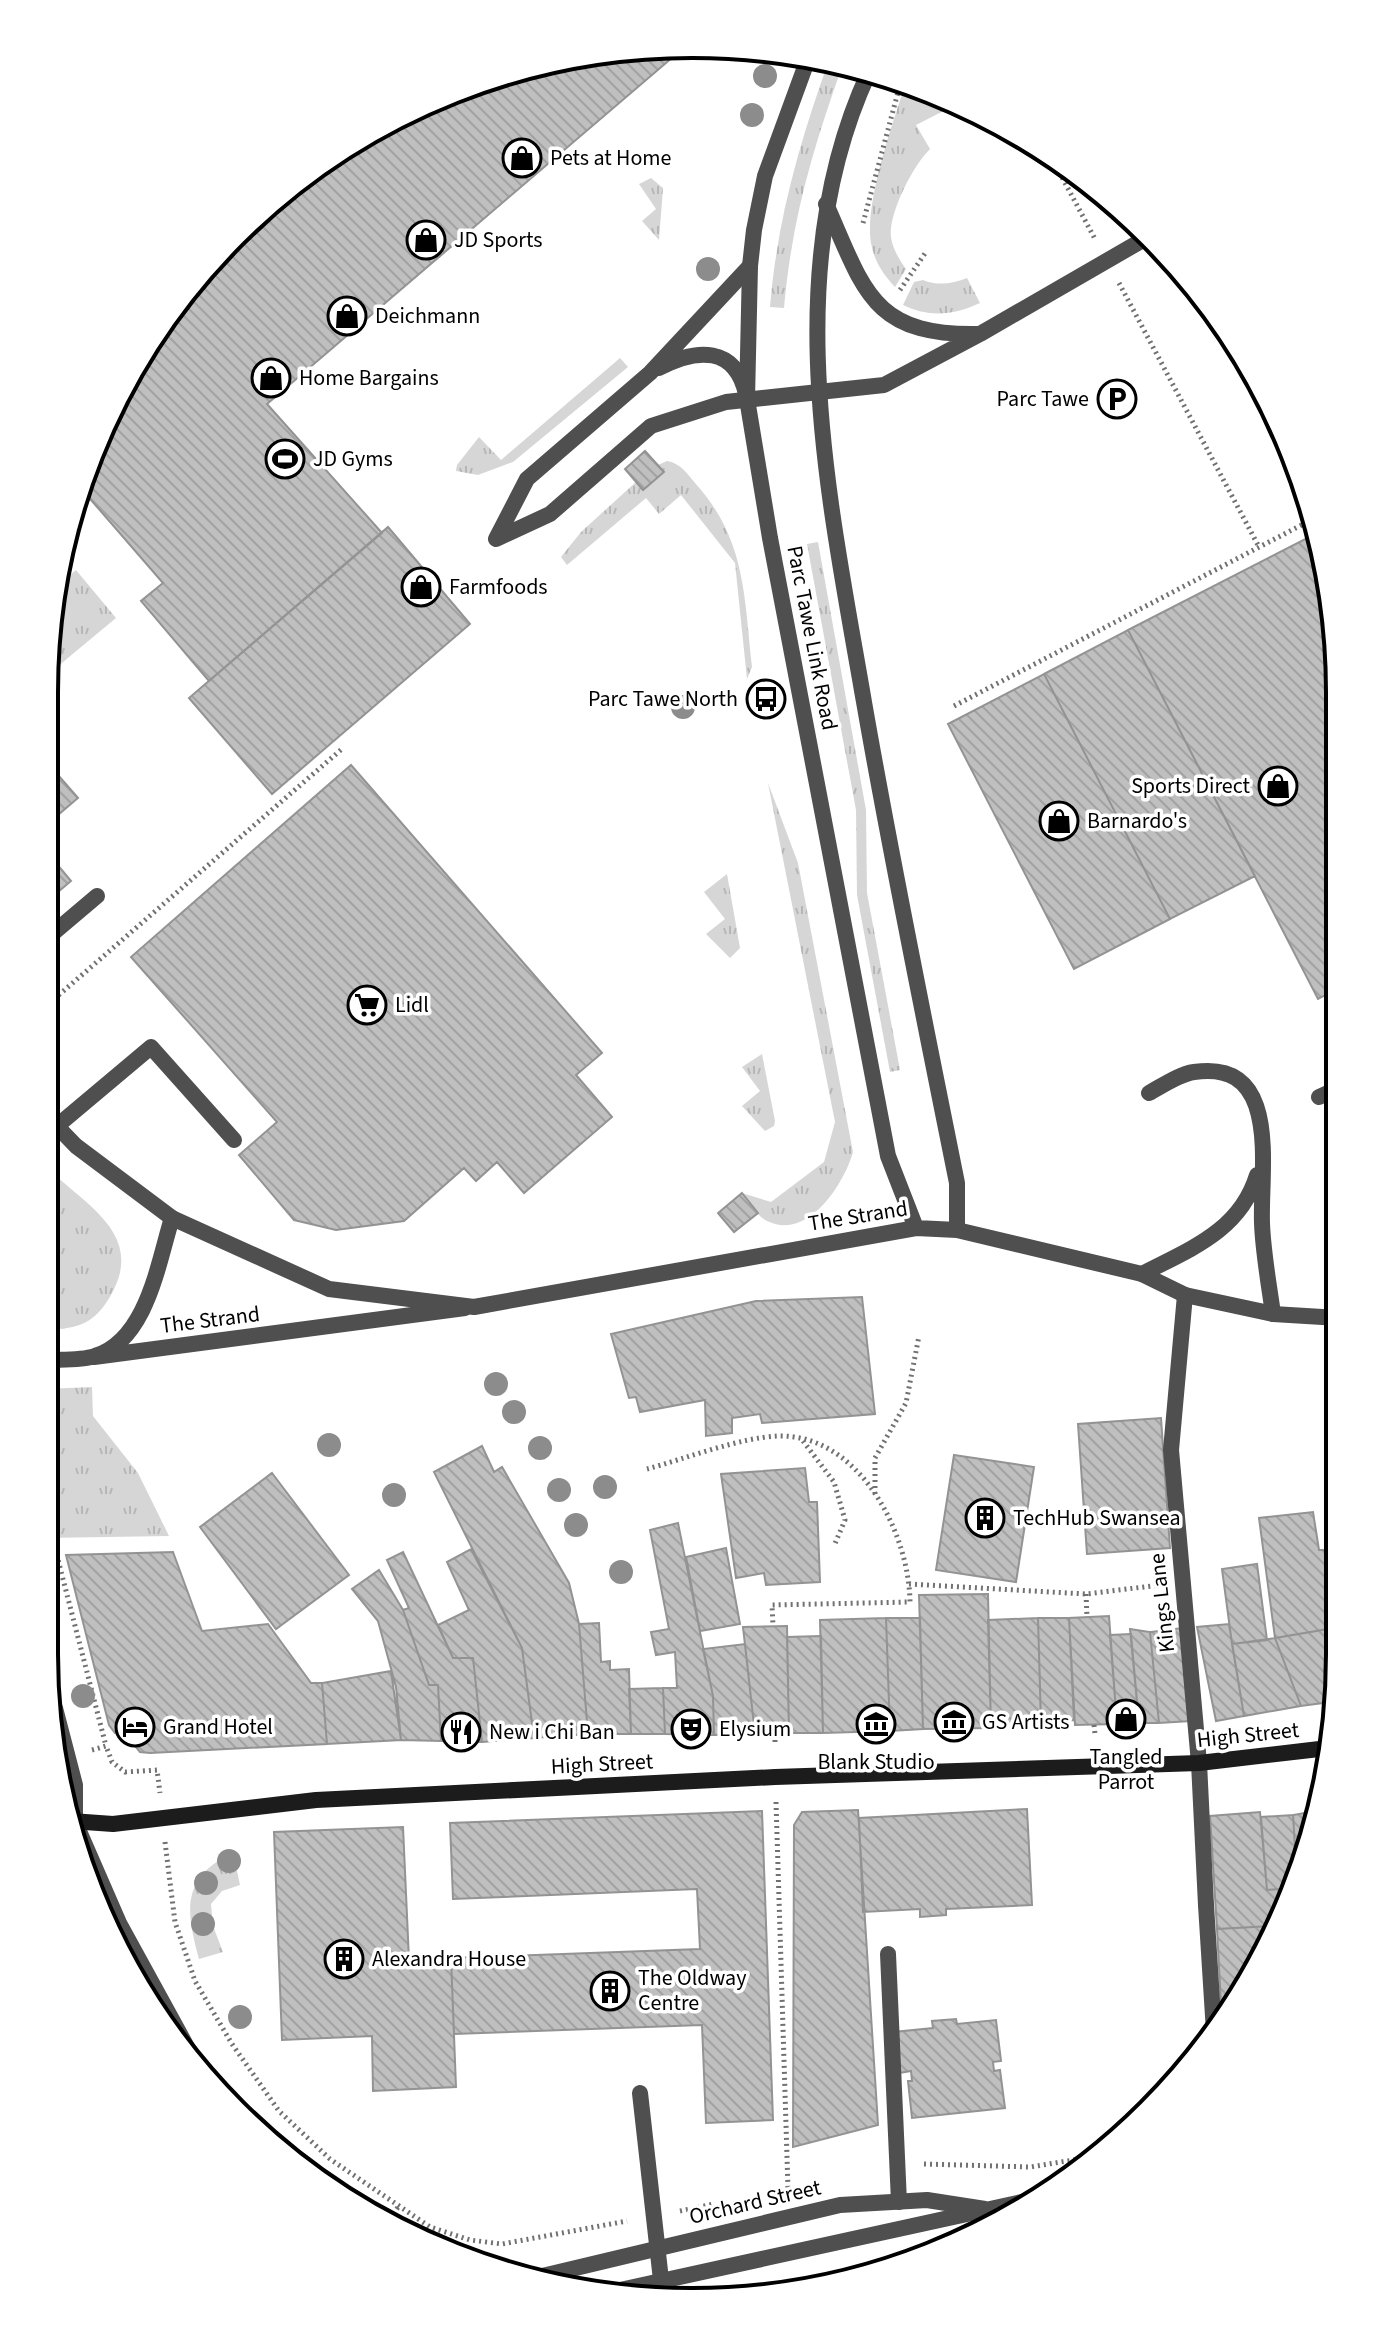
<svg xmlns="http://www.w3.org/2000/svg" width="1384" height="2346" font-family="'Source Sans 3',sans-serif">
  <defs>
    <pattern id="grass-tufts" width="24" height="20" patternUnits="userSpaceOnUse" patternTransform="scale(2)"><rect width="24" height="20" fill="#d6d6d6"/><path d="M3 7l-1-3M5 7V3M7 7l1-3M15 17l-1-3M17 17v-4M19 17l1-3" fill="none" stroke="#b6b6b6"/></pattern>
    <pattern id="building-back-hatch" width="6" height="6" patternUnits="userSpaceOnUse" patternTransform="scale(2)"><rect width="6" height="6" fill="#bfbfbf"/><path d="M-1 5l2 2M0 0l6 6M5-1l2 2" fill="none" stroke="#a2a2a2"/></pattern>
  </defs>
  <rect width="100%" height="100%" fill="#fff"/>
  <!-- grass -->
  <path fill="url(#grass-tufts)" d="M829,60L843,64C813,148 792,218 784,308L770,307C777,220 800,141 829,60Z
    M906,83L959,103L916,125L930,149C913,166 894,204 891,228C889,243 898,258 906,269L895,287C883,274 874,261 871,243C864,205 893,121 906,83Z
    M651,178L663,188L659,240L642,221L656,209L639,184Z
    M967,278L980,303C954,315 930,318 903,305L914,282L923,280C937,286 953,284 967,278Z
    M620,358L628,367L513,462L478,475L456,471L457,465L479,437L501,460Z
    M667,461C680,463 687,473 695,483C746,539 744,596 752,667L747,679L735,563L681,495L659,514L646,498L567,565L561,557L581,532L636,482L643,490L664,473L658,465Z
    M818,542L866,810L867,893L900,1070L890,1072L857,895L856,810L807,544Z
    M76,570L116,618L45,677V649L58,585Z
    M768,783L798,863L853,1152C844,1184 808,1241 767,1221C757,1216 749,1202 742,1193L771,1202L824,1162L835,1122Z
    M727,874L740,948L730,958L706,934L725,919L704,892Z
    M762,1054L775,1121L774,1126L765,1131L742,1106L760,1091L742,1067Z
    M45,1166C86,1206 149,1235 108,1300C92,1326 73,1329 44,1330Z
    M92,1387L93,1416L138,1473L169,1536L44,1538V1389Z
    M233,1852L240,1885L222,1891L211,1904L213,1926L223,1952L199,1959C185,1908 182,1878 233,1852Z"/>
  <!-- building -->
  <path fill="url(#building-back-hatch)" stroke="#939393" stroke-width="2" d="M687,45L267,404L382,533L209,681L141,601L163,583L78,485L146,346L182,315L175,306L234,233L332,153L444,93L566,56Z
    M645,451L664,472L643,490L625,469Z
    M388,527L470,624L272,794L189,698Z
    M1319,532L1339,649V988L1318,999L1128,630Z
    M1128,630L1255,876L1170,919L1044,674Z
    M1044,674L1170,919L1074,969L948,724Z
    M45,760L78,798L45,826Z
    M351,765L602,1053L576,1075L612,1117L524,1193L497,1162L476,1181L464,1168L404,1221L336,1230L294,1220L239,1155L277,1122L131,957Z
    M45,850L71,881L45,903Z
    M742,1193L758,1213L734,1232L718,1213Z
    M862,1297L875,1414L762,1423L760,1414L732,1418V1433L706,1436L705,1400L640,1412L636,1397L629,1398L611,1334L756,1301Z
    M1161,1418L1170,1548L1087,1554L1078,1424Z
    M482,1446L494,1472L502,1467L569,1583L579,1624L588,1734L534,1738L522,1648L434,1472Z
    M954,1455L1034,1467L1016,1582L936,1570Z
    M805,1468L809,1502H817L820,1582L766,1585L764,1573L736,1578L721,1474Z
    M272,1473L349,1575L276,1629L200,1527Z
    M1313,1512L1319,1550H1339V1635H1335L1334,1628L1275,1638L1259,1518Z
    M678,1523L713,1696L714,1735L665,1734L663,1688H677L675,1652L656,1655L651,1632L669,1629L650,1530Z
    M726,1548L740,1624L700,1631L686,1557Z
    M471,1549L522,1648L534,1738L482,1742L473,1658H453L438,1625L469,1610L447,1562Z
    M173,1552L202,1631L268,1624L311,1683H322L327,1744L150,1753L140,1752L126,1735L115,1733L109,1725L66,1555Z
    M403,1552L453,1658H473L482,1742L441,1741L438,1685H429L403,1610L409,1608L387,1560Z
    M1257,1564L1267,1640L1232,1644L1222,1569Z
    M379,1570L403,1610L429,1685H438L441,1741L401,1740L396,1687L378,1621L352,1589Z
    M988,1594L991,1728L923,1729L919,1595Z
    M1109,1616L1117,1724L1075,1725L1069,1618Z
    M886,1618H920L923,1729L890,1731Z
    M886,1618L890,1731L823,1733L820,1620Z
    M1038,1618H1069L1074,1720L1041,1722Z
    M1038,1618L1041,1726L991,1728L988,1620Z
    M599,1623L601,1662L610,1661V1670L629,1669L631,1734H588L579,1624Z
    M1229,1624L1244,1716L1216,1721L1197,1627Z
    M787,1626L789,1733L755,1734L743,1627Z
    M1182,1628L1191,1721L1159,1723L1150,1632Z
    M1334,1628L1339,1650L1338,1701L1301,1706L1275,1638Z
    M1130,1629L1150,1632L1159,1723H1139Z
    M1131,1634L1139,1723L1117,1724L1110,1635Z
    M821,1636L823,1733H789L787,1637Z
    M1275,1638L1301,1706L1244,1716L1232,1644Z
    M745,1644L755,1734L714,1735L713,1696L703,1649Z
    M391,1671L401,1740L327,1744L322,1683Z
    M663,1688L665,1734H631L629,1689Z
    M1027,1809L1032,1905L946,1909V1915L920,1917V1909L863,1912L859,1818Z
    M858,1810L878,2125L793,2147L794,1825L802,1812Z
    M762,1811L773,2120L706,2123L702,2025L454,2034L451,1958L700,1949L697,1889L453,1899L450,1823Z
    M1316,1811L1305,1863L1297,1879L1293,1815Z
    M1260,1812L1267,1890L1291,1888V1893L1274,1926L1217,1929L1210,1816Z
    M1293,1815L1297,1879L1293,1888L1267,1890L1261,1817Z
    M403,1827L409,1960L451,1958L456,2087L373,2091L372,2036L282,2040L274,1832Z
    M1274,1926L1231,2014L1222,2024L1217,1929Z
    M956,2019L957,2024L996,2020L1001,2061L993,2062L994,2071L1000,2070L1005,2108L912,2118L908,2081H912L911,2071L899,2073L894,2032L933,2028L932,2021Z"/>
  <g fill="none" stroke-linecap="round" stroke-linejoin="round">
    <!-- path -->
    <path stroke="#717171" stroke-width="5" stroke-dasharray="2 4" stroke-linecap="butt" d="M1048,151L1095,239
      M863,223L901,81
      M1119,283L1259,547
      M900,290L926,252
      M954,706L1315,518
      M45,1007L343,748
      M803,1441L834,1482L845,1520L834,1546
      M647,1469C684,1459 742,1437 778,1436C859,1434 909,1532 910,1602L772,1605L773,1626
      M875,1494V1458L906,1403L919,1336
      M44,1546L55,1548L106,1746
      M909,1584L1086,1594L1160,1585
      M1086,1594L1087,1617
      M1094,1725L1095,1734
      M775,1734V1743
      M92,1750L106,1746L112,1762L125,1772L157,1770L160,1793
      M776,1802L788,2189
      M165,1842L175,1922L195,1981L232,2044L279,2111L330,2159L430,2227L470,2240L502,2244L627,2221
      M924,2164L1030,2167L1098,2156
      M680,2211L714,2204
      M390,2219L398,2207
      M844,2277L915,2259"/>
    <!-- service -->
    <path stroke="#4f4f4f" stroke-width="16" d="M826,204C864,289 871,336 978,334
      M659,368C697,348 735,346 746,394
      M496,539L550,514L651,426L726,402L884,385L980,334L1148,237
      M496,539L527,479L650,373L750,266
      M45,940L97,896
      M1149,1093C1162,1086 1179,1074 1194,1072C1282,1059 1260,1168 1262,1223C1263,1253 1269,1284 1273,1314
      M1319,1097L1339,1088
      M57,1126L151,1047L234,1140
      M1142,1274C1190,1249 1240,1231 1257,1175
      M1199,1763L1206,1905
      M888,1954L899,2202
      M640,2093L661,2280"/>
    <!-- pedestrian -->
    <path stroke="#4f4f4f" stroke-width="16" d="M1185,1295L1171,1450L1199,1763
      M1206,1905L1214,2032"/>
    <!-- minor -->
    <path stroke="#4f4f4f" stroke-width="16" d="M94,1357L465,1308
      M44,1360C60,1359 80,1361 95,1356C147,1340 158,1263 172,1218
      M55,1708L75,1785V1822"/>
    <!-- tertiary -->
    <path stroke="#4f4f4f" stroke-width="16" d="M809,56L765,176L754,230L750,266L747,399L770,538L888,1156L916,1228
      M869,72C777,269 829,498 864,702C892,863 925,1023 957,1183V1230
      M45,1114L76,1146L172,1218L329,1289L474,1307L916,1228L957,1230L1142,1274L1185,1295L1273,1314L1339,1318
      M75,1822L119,1923L198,2067
      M538,2277L840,2205L927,2200L985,2209
      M620,2290L1022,2202"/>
    <!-- secondary -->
    <path stroke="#1c1c1c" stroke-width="16" d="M71,1821L113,1824L316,1800L775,1777L1199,1763L1328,1748"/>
  </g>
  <!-- trees -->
  <g fill="#8c8c8c">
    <circle cx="765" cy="76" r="12"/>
    <circle cx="752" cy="115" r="12"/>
    <circle cx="708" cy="269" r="12"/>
    <circle cx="683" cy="707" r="12"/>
    <circle cx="496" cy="1384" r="12"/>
    <circle cx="514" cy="1412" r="12"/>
    <circle cx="329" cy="1445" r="12"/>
    <circle cx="540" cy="1448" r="12"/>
    <circle cx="605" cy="1487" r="12"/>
    <circle cx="559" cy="1490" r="12"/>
    <circle cx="394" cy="1495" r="12"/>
    <circle cx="576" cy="1525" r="12"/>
    <circle cx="621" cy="1572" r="12"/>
    <circle cx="83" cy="1696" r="12"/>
    <circle cx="229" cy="1861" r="12"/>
    <circle cx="206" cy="1883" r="12"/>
    <circle cx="203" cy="1924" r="12"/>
    <circle cx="240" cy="2017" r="12"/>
  </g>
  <!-- icons -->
  <defs>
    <symbol id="shop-ring" viewBox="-11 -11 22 22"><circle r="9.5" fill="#fff" stroke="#000" stroke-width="1.5"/><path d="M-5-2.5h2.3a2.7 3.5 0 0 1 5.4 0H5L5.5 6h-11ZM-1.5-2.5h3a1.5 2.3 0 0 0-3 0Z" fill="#000"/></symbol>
    <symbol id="parking-ring" viewBox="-11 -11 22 22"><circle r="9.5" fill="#fff" stroke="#000" stroke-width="1.5"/><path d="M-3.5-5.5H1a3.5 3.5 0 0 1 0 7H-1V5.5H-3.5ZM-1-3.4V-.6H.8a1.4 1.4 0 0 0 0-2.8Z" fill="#000"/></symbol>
    <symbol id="stadium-ring" viewBox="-11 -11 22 22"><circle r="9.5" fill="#fff" stroke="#000" stroke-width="1.5"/><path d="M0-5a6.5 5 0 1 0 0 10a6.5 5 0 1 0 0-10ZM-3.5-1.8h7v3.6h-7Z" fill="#000"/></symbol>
    <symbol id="bus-ring" viewBox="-11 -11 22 22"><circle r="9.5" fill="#fff" stroke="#000" stroke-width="1.5"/><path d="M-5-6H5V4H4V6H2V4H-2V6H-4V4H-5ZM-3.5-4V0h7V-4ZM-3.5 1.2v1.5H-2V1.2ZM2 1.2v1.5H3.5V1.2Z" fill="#000"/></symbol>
    <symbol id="supermarket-ring" viewBox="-11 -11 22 22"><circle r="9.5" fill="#fff" stroke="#000" stroke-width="1.5"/><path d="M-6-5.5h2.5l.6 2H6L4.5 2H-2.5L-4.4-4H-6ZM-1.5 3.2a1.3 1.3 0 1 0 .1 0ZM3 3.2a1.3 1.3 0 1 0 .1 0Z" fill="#000"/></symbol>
    <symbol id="building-ring" viewBox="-11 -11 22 22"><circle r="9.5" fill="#fff" stroke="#000" stroke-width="1.5"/><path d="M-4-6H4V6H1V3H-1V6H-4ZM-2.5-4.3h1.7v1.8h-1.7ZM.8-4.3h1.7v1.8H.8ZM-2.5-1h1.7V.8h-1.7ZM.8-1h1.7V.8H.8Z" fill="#000"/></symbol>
    <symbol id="museum-ring" viewBox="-11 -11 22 22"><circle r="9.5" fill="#fff" stroke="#000" stroke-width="1.5"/><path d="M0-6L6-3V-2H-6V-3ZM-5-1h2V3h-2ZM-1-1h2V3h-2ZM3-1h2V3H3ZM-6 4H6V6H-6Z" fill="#000"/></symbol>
    <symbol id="hotel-ring" viewBox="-11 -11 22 22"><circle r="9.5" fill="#fff" stroke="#000" stroke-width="1.5"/><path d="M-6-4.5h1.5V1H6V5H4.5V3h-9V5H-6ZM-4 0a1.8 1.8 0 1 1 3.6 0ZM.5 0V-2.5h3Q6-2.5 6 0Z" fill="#000"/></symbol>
    <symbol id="theatre-ring" viewBox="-11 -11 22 22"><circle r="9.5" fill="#fff" stroke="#000" stroke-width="1.5"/><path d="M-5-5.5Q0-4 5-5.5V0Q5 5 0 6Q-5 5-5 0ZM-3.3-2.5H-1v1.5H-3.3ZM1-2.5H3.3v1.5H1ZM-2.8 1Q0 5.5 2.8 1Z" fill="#000"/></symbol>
    <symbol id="restaurant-ring" viewBox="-11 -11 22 22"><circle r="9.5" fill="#fff" stroke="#000" stroke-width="1.5"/><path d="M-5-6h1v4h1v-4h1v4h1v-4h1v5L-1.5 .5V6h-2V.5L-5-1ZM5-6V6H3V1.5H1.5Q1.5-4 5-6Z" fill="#000"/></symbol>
  </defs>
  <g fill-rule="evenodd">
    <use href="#shop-ring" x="500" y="136" width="44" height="44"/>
    <use href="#shop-ring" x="404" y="218" width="44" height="44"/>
    <use href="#shop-ring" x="325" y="294" width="44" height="44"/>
    <use href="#shop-ring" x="249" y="356" width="44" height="44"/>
    <use href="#parking-ring" x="1095" y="377" width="44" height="44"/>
    <use href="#stadium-ring" x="263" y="437" width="44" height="44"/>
    <use href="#shop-ring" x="399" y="565" width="44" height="44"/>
    <use href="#bus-ring" x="744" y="677" width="44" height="44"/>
    <use href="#shop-ring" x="1256" y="764" width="44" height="44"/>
    <use href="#shop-ring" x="1037" y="799" width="44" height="44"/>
    <use href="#supermarket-ring" x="345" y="983" width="44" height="44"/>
    <use href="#building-ring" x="963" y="1496" width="44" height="44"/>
    <use href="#shop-ring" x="1104" y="1697" width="44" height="44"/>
    <use href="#museum-ring" x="932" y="1700" width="44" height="44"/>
    <use href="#museum-ring" x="854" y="1702" width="44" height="44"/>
    <use href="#hotel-ring" x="113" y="1705" width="44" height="44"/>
    <use href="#theatre-ring" x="669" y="1707" width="44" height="44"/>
    <use href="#restaurant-ring" x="439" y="1710" width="44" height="44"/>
    <use href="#building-ring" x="322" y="1937" width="44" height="44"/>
    <use href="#building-ring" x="588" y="1969" width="44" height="44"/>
  </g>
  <g text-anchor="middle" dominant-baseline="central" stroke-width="7" stroke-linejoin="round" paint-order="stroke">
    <!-- poi labels -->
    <g font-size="22" fill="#000" stroke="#fff" text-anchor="start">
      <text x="550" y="158">Pets at Home</text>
      <text x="454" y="240">JD Sports</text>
      <text x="375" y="316">Deichmann</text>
      <text x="299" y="378">Home Bargains</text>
      <text x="1089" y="399" text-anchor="end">Parc Tawe</text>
      <text x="313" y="459">JD Gyms</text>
      <text x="449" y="587">Farmfoods</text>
      <text x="738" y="699" text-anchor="end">Parc Tawe North</text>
      <text x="1250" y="786" text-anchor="end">Sports Direct</text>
      <text x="1087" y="821">Barnardo's</text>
      <text x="395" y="1005">Lidl</text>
      <text x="1013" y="1518">TechHub Swansea</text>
      <text x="982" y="1722">GS Artists</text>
      <text x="163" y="1727">Grand Hotel</text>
      <text x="719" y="1729">Elysium</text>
      <text x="489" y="1732">New i Chi Ban</text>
      <text x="1126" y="1757" text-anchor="middle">Tangled<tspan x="1126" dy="25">Parrot</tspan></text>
      <text x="876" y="1762" text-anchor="middle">Blank Studio</text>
      <text x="372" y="1959">Alexandra House</text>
      <text x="638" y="1978">The Oldway<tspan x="638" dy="25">Centre</tspan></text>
    </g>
    <!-- street labels -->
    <g font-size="22" fill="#000" stroke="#fff">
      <text transform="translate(812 638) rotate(79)">Parc Tawe Link Road</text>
      <text transform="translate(858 1216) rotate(-9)">The Strand</text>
      <text transform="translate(210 1320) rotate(-7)">The Strand</text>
      <text transform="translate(1162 1603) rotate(-96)">Kings Lane</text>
      <text transform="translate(1248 1735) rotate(-6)">High Street</text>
      <text transform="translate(602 1764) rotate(-3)">High Street</text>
      <text transform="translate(755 2202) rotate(-13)">Orchard Street</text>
    </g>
  </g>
  <!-- crop -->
  <path d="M0 0H1384V2346H0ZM692 58H692A634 634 0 0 1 1326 692V1654A634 634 0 0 1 692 2288H692A634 634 0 0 1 58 1654V692A634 634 0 0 1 692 58Z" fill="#fff" fill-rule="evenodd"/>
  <path fill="none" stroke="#000" stroke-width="4" d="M692 58H692A634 634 0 0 1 1326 692V1654A634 634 0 0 1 692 2288H692A634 634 0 0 1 58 1654V692A634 634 0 0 1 692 58Z"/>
</svg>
